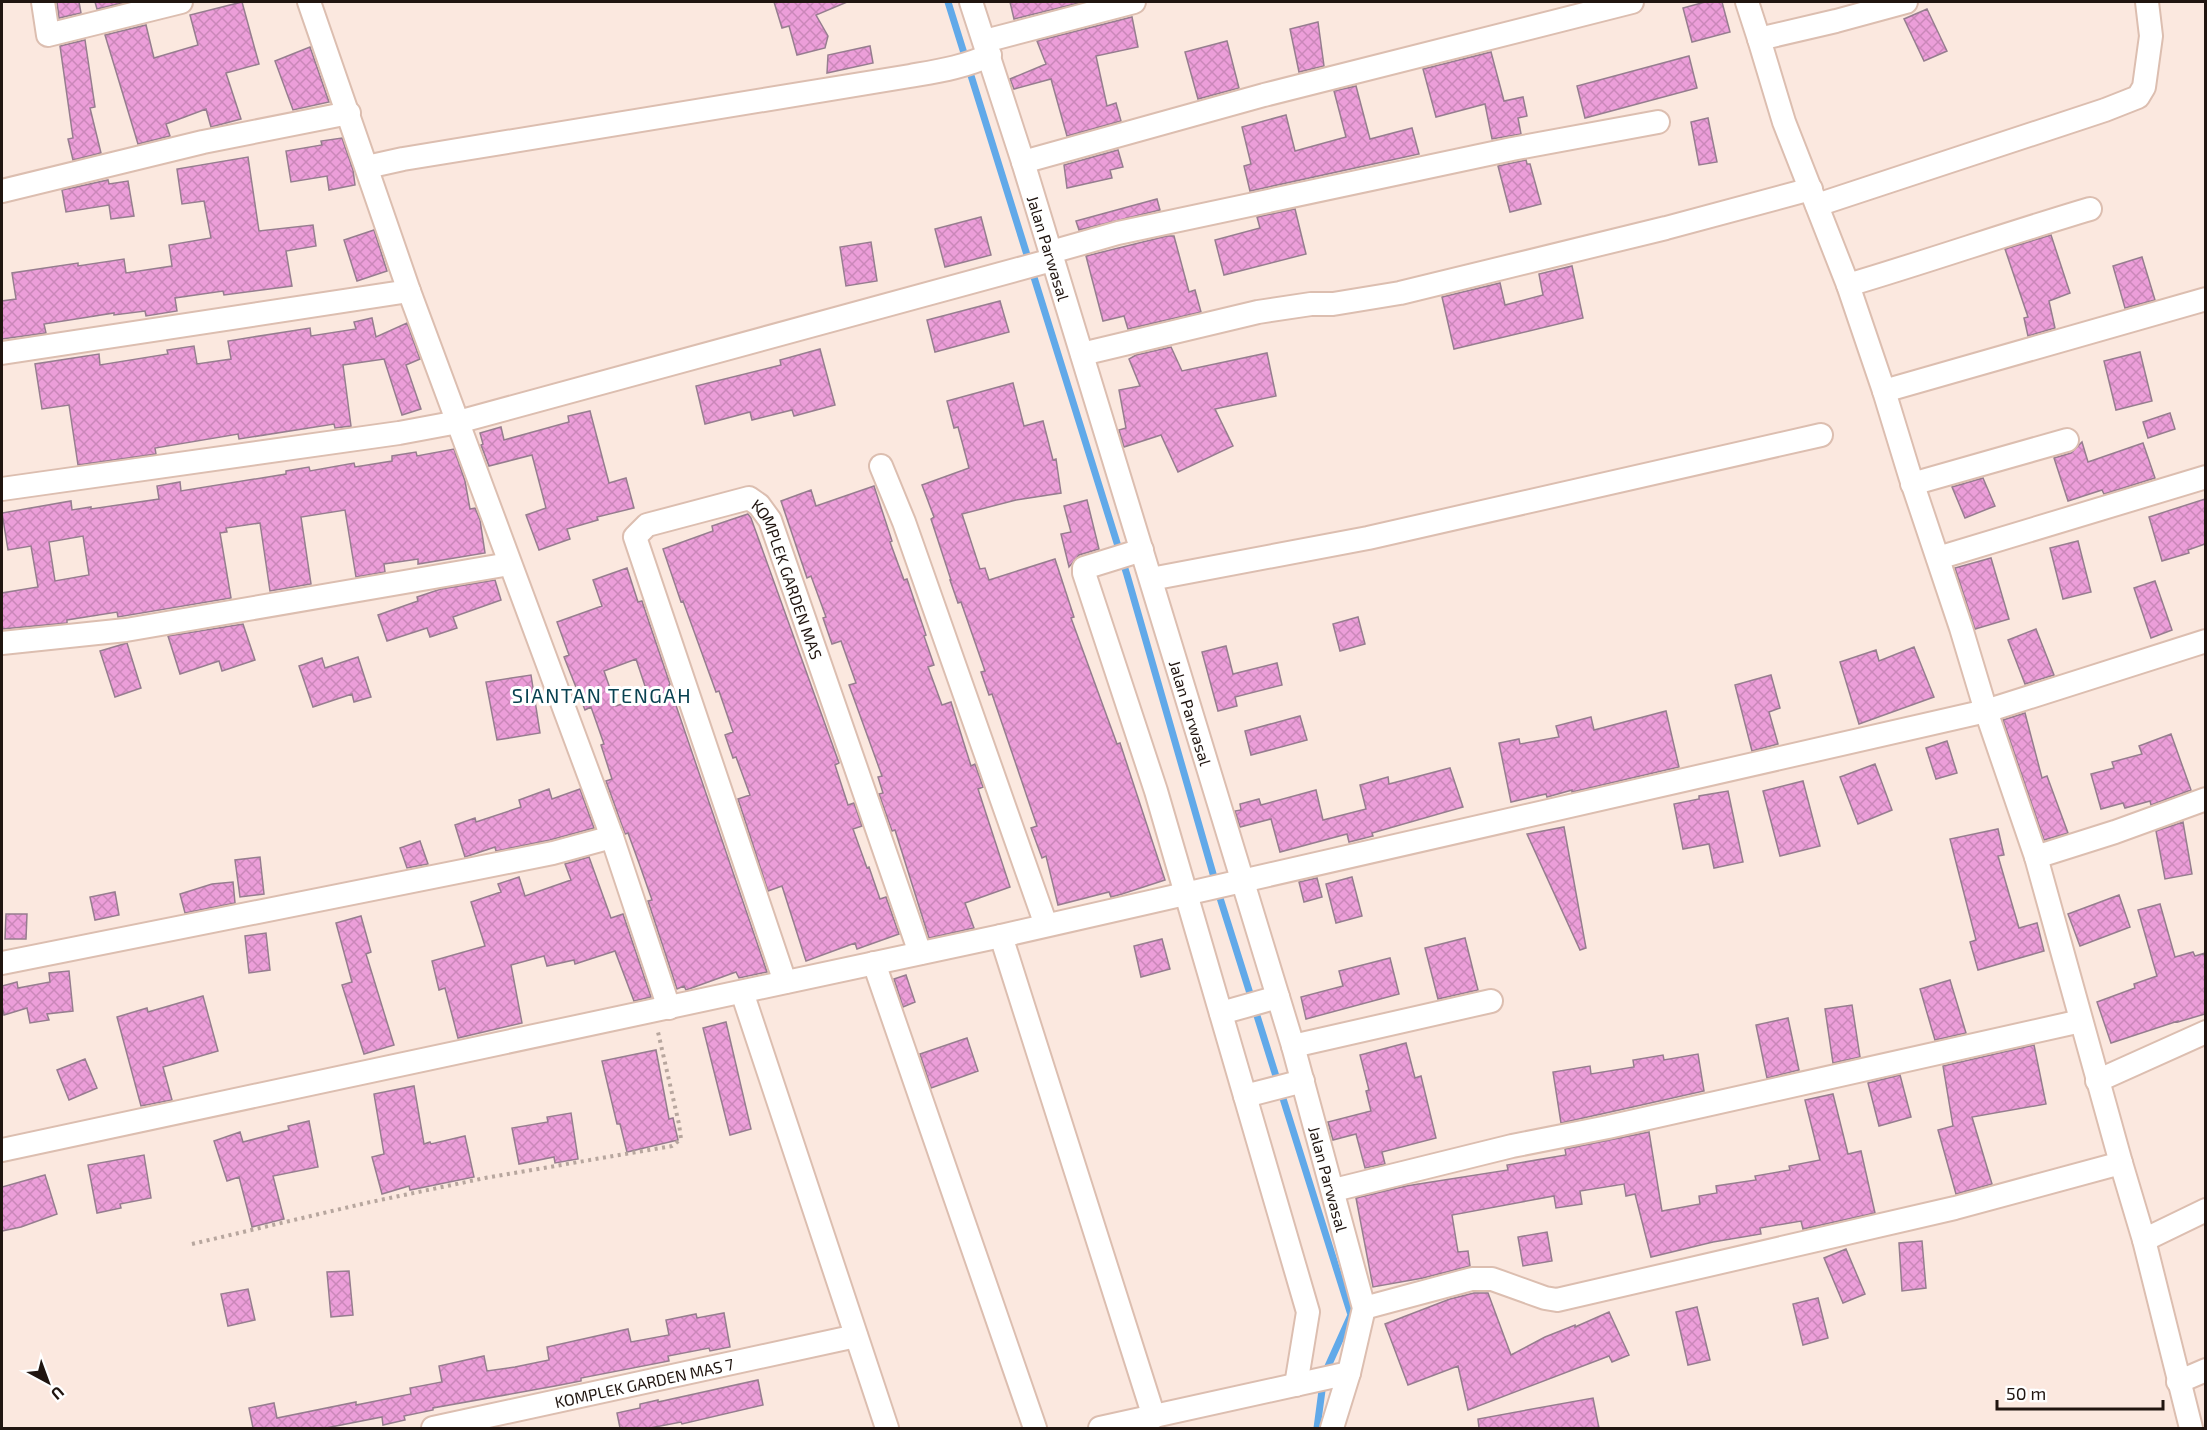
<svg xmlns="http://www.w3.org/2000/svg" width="2207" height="1430" font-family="'Exo 2',sans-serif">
  <defs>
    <pattern id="building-cross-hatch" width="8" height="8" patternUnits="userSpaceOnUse" patternTransform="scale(1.5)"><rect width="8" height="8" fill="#ec9ed9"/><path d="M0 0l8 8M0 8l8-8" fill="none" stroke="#ca87b9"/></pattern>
  </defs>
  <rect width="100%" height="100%" fill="#fbe8df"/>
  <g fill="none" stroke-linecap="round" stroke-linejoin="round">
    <!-- stream -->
    <path stroke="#61a9e9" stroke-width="7" d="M948,2L1127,575L1220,898L1351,1315L1325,1373
      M1317,1428L1323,1383"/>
  </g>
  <!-- building -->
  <path fill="url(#building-cross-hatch)" stroke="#967d8f" stroke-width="1.5" fill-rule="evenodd" d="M57,2H79L81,13L59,18Z
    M95,2H127L97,9Z
    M242,2L259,64L226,73L241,119L211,127L206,109L166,124L170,136L138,144L105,35L146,25L154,58L198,45L190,15Z
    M774,2H847L816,15L828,36L825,48L797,55L789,26L782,28Z
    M1010,2H1083L1014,19Z
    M1705,2H1722L1730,32L1692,42L1683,8Z
    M1927,9L1947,51L1924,61L1904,19Z
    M1132,17L1138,47L1096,56L1107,106L1116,103L1121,121L1067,136L1051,79L1014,89L1010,79L1046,64L1037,41Z
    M1318,22L1324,66L1299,72L1290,29Z
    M85,40L95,107L90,108L101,153L73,160L68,139L73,138L60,46Z
    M1227,41L1239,88L1198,99L1185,52Z
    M870,46L873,63L827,73L828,55Z
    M310,47L329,102L293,110L275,61Z
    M1491,52L1504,101L1523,97L1527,116L1518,118L1521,134L1492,139L1485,104L1436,117L1423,69Z
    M1689,56L1697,88L1585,118L1577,86Z
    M1356,86L1370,139L1412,128L1419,154L1250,191L1244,166L1251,164L1242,127L1286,115L1295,151L1346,137L1334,91Z
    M1708,118L1717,162L1699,165L1691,122Z
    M342,138L353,170L355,185L329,190L327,176L291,182L286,151L322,145L321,141Z
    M1118,150L1123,167L1110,170L1112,178L1067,188L1064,165Z
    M248,157L259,231L313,225L316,246L286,251L292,286L224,295L223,291L175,298L177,311L146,316L145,311L114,315V313L44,324L46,333L2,339V301L16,299L12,273L78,263V266L124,259L126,273L172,266L169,245L211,238L204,201L182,204L177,169Z
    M1526,160L1527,164H1530L1541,204L1510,212L1498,166Z
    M108,180L109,184L128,181L134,216L111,219L109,205L66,212L62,190Z
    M1157,199L1160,210L1079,230L1076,221Z
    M1295,209L1306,254L1224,275L1215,240L1260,228L1257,217Z
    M981,217L991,255L945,267L935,229Z
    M374,230L387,271L357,281L344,240Z
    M2051,235L2070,293L2049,301L2055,328L2028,336L2024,318L2028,317L2005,249Z
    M1167,236H1174L1189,292L1195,290L1201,312L1128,329L1124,316L1103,321L1086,256Z
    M871,242L877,281L846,286L840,247Z
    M2142,257L2155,300L2125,308L2113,266Z
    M1572,266L1583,318L1454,349L1442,297L1500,283L1505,305L1543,295L1539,274Z
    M1000,301L1009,332L935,352L927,320Z
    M372,318L376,337L407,323L420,359L406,365L421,409L402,415L384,359L343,365L351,426L335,428L334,424L239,439L238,434L155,448L156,454L78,465L69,405L42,409L35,364L99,354L100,365L168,354L167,350L194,346L197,364L231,359L228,341L310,328L311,336L356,329L354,322Z
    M1171,347L1182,371L1267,353L1276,396L1215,409L1233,446L1178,472L1161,435L1124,447L1119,430L1126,428L1119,390L1140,386L1129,359L1136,355Z
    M820,349L835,405L794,416L792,410L752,420L750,412L705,424L696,386L781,365L780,360Z
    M2140,352L2152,401L2116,410L2104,361Z
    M1013,383L1024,426L1043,421L1053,460L1056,459L1061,493L1016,500L962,514L980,569L985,568L989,580L1055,559L1074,617L1071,618L1117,744L1120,743L1165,880L1122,894L1111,897L1109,892L1058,905L1046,856L1042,858L1031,828L1037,826L992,694L989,695L981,672L985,671L961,602L958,603L950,580H951L931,519L934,517L922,485L969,468L958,427L954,428L947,401Z
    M590,411L609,483L626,478L634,508L597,517L598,520L567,529L570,539L539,550L526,515L546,508L532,455L489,466L481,445L483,444L480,433L501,427L504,440L569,422L568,416Z
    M2170,413L2175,429L2148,438L2143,422Z
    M2082,442L2088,462L2143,443L2155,478L2104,494L2102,490L2068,501L2054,458L2071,453Z
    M454,449L465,481L470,509L475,508L480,520L485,553L418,564V559L384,564L385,572L356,577L345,510L301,517L311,584L270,591L260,523L226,528L227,532L220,533L231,598L118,617L117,612L67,620V623L2,629V593L38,587L31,546L8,550L2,513L71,501L72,510L91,507V509L159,499L157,486L180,482L181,491L286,474V471L309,467L310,471L354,463L355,467L392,461V456L416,452L417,456ZM83,536L89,575L55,581L49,542Z
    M1983,478L1995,506L1965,518L1952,487Z
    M874,486L892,541L890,542L904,580L907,579L926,635L924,636L934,665L928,667L942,705L951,702L971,766L975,764L983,787L978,789L1010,887L965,903L974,928L929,938L895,830L892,831L879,794L883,793L878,777L882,776L849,685L856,683L841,641L832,644L823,618L826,617L811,576L807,578L781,501L811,490L816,506Z
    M2205,499V544L2188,550L2189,553L2162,561L2149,517Z
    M1087,500L1099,549L1079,555L1069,567L1061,534L1071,532L1064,506Z
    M748,514L751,518L839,763L835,765L848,805L854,803L862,826L853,829L867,868L869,867L880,899L886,897L899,934L857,949L855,943L806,961L782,886L768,891L738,799L750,795L736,757L733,758L725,735L733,732L719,691L716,692L683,601L681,602L663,549L713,531L712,526Z
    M2078,541L2091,592L2063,599L2050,548Z
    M1991,558L2009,619L1975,629L1955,568Z
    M627,568L638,602L642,601L651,628L670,684L669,685L767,972L762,973L739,978L736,972L686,990L684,986L677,989L648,901L652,900L639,863L628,833L625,834L606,781L612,779L601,745L604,744L591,707L585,710L564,657L569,655L557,622L602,606L593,580ZM636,659L648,695L616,706L604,671Z
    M495,580L501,600L453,617L457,628L430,637L427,628L387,641L378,615L418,601L417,597L441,589Z
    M2155,581L2172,630L2151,638L2134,588Z
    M1358,617L1365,644L1340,651L1333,624Z
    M243,624L255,660L222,671L219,661L180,674L168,636Z
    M2036,629L2054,675L2025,684L2008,640Z
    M127,643L141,688L115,697L100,651Z
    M1226,646L1233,674L1277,663L1282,685L1235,697L1237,706L1218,711L1202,652Z
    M1914,647L1934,697L1859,724L1840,662L1876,650L1879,661Z
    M358,657L371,697L354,702L352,694L313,707L299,666L322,658L325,668Z
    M531,675L540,733L497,740L486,682Z
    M1771,675L1780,708L1769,712L1778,744L1752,751L1735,685Z
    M1666,711L1679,767L1572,792V790L1547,797L1546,794L1511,802L1499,743L1519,739L1520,744L1559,737L1556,726L1591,717L1594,730Z
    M2025,713L2042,778L2047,776L2068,833L2044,840L2003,720Z
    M1300,716L1307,740L1251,755L1245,731Z
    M2171,734L2191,790L2151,805L2150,801L2125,808L2123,803L2101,809L2091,774L2114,768L2112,762L2142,754L2139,746Z
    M1947,741L1957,773L1936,779L1926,748Z
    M1875,764L1892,810L1858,824L1840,777Z
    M1450,768L1463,807L1372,833L1373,836L1349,842L1347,834L1280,852L1271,819L1240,827L1235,811L1241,810L1240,804L1259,799L1261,805L1316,790L1323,820L1366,809L1360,785L1388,777L1389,784Z
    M1803,781L1820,846L1780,856L1763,791Z
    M549,789L552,799L580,789L594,828L550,840L496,851L495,847L465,857L455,825L475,818L476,822L521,807L519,800Z
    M1728,791L1743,862L1714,868L1709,844L1683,849L1674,804L1699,799V796Z
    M2183,822L2192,874L2165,879L2156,831Z
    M1564,827L1586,948L1580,950L1527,834Z
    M1998,829L2004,855L1998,856L2019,928L2037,923L2044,951L1978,970L1970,942L1976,940L1950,839Z
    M420,841L428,864L407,868L400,848Z
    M260,857L264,894L240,897L235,860Z
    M589,857L611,918L623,914L651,997L634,1001L615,951L575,964L574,960L547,966L544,956L511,965L522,1023L458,1038L445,988L439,990L432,961L485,946L471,902L501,892L498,884L519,877L525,896L571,880L565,864Z
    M1352,877L1362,916L1336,923L1326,884Z
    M1317,878L1322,897L1304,902L1299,882Z
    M233,882L235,903L185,913L180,894L212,884Z
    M115,892L119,915L95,920L90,897Z
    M2119,895L2130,927L2080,946L2068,914Z
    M2160,904L2175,957L2193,952L2195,956L2205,953V1014L2178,1022V1021L2111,1043L2097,1002L2135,988L2134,984L2157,976L2138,910Z
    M6,914H27L26,939H5Z
    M361,916L371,952L366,954L394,1045L364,1054L342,985L352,982L336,923Z
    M266,933L270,970L249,973L245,936Z
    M1465,938L1478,990L1438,999L1425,948Z
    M1162,939L1170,969L1141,977L1134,946Z
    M1390,958L1399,994L1306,1019L1301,997L1343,986L1339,971Z
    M69,971L73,1011L47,1014L49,1020L30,1023L27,1008L4,1015L2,1006V986L17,982L18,988L50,982L49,973Z
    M906,975L915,1002L903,1007L894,979Z
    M1950,980L1966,1033L1935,1040L1920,989Z
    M203,996L218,1051L163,1067L172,1100L141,1106L117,1017L147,1008L148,1012Z
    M1852,1005L1860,1057L1833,1063L1825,1009Z
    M1788,1018L1799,1070L1767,1078L1756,1025Z
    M726,1022L751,1129L730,1135L703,1028Z
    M967,1038L978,1071L931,1088L920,1054Z
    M1406,1043L1415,1078L1421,1076L1436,1138L1382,1152L1385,1164L1365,1168L1356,1134L1333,1140L1328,1122L1371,1111L1366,1091L1369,1090L1360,1055Z
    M2034,1045L2046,1104L1972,1117L1992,1184L1956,1194L1938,1130L1953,1126L1943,1066Z
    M656,1050L669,1119L673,1118L678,1140L627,1152L620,1124H617L602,1061Z
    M1698,1054L1704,1091L1561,1123L1553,1072L1590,1066L1591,1074L1634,1067L1633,1060L1663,1055L1664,1060Z
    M85,1059L97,1088L69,1100L57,1070Z
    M1900,1075L1911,1117L1879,1126L1868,1083Z
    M414,1086L424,1144L430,1142L431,1144L465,1136L474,1177L410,1190L409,1186L382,1194L372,1157L384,1154L374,1094Z
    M1833,1094L1848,1154L1861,1151L1875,1213L1803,1229L1801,1221L1760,1228L1761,1234L1713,1242L1651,1257L1635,1194L1626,1196L1624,1184L1580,1191L1582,1204L1556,1208L1554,1196L1452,1215L1458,1252L1468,1251L1470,1266L1423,1278L1373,1287L1356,1198L1406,1186L1508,1170L1507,1165L1566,1155L1565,1149L1649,1132L1662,1211L1700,1204L1699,1196L1717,1193L1716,1186L1756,1180L1755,1176L1790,1170L1789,1166L1820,1160L1805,1100Z
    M571,1113L578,1159L555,1163L554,1157L519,1164L512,1128L548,1122L547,1117Z
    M309,1121L318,1167L273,1176L284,1219L252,1227L239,1177L227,1181L214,1141L240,1132L243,1142L289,1130L288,1126Z
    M144,1155L151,1198L120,1204L121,1208L97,1213L88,1165Z
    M45,1175L57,1214L21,1227L2,1231V1187Z
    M1547,1232L1552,1261L1523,1266L1518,1237Z
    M1922,1241L1926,1288L1902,1291L1899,1243Z
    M1846,1249L1865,1294L1843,1303L1824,1258Z
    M349,1271L353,1315L331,1317L327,1272Z
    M248,1289L255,1320L228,1326L221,1294Z
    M1474,1293H1488L1511,1355L1545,1337L1575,1325V1327L1609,1312L1629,1355L1612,1362L1609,1356L1468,1410L1458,1366L1408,1385L1385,1324L1450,1299Z
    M1818,1298L1828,1338L1803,1345L1793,1304Z
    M1697,1307L1710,1360L1688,1365L1676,1312Z
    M724,1313L730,1347L710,1351L709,1348L668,1356L669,1361L581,1378V1381L555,1386L433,1408V1410L404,1416L405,1420L383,1425L382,1417L326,1428H253L249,1408L274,1403L277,1418L356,1402V1405L411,1394L410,1388L442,1382L439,1366L484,1356L487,1371L515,1367L549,1360L547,1347L628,1329L631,1342L669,1335L666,1320L696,1314L697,1318Z
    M758,1380L763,1405L682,1424L681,1422L650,1428H620L617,1413L640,1408V1404L658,1400V1402Z
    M1593,1398L1599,1428H1479L1478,1419Z"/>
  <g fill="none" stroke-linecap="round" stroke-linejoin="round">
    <defs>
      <g id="minor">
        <path d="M43,2L48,35L181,2"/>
        <path d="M309,2L409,291L612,837L669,1008"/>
        <path id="s1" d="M971,2L1023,162L1293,1046L1364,1308L1349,1373L1332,1428"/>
        <path d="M1747,2L1759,39"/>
        <path d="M985,41L1134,2"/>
        <path d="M1023,162L1264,95L1632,2"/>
        <path d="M367,167L403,159L910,76C938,71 965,67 990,55"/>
        <path d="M2,191L203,142L349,113"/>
        <path d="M1817,205L2105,110L2138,97L2144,87L2151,36L2147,2"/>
        <path d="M1051,252L1118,233L1512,149L1658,122"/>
        <path d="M1848,285C1929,261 2009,233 2090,209"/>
        <path d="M2,353L409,291"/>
        <path d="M1082,354L1258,312L1311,304H1333L1400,293L1666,228L1811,189"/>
        <path d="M1884,391L2206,299"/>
        <path d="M881,466L904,522L1046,925"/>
        <path d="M1912,484L2067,440"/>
        <path d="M2,489L399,433L458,422L1052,260"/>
        <path d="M1142,550L1084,568V573L1156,791L1308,1312L1296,1385"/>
        <path d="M1938,558L2206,477"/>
        <path d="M1151,579L1368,538L1821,435"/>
        <path d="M2,643L126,630L509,564"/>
        <path d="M2036,857L2115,832L2206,799"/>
        <path d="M1001,936L1154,1417"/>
        <path d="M2,963L553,853L612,837"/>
        <path d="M874,963L1035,1428"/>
        <path id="s2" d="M785,982L635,537L647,525L749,498L759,505L770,520L920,953"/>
        <path d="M742,992L887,1428"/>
        <path d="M1221,1013L1278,997"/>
        <path d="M1293,1046L1491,1001"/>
        <path d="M2097,1081L2206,1032"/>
        <path d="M1245,1096L1303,1081"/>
        <path d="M2,1150L1001,936L1986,711L2206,641"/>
        <path d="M2121,1163L2144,1240L2191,1428"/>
        <path d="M1334,1190L1512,1146L1608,1127L2081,1021"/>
        <path d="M2144,1240L2206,1210"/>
        <path d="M1364,1308L1472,1279H1492L1545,1298L1557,1300L1955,1208L2121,1163L2036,857L1986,711L1961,628L1910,476L1884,391L1848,285L1784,122L1759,39L1836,21L1906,2"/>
        <path d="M2178,1382L2206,1370"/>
        <path id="s3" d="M433,1428L856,1336"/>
        <path d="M1100,1428L1349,1373"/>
      </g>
    </defs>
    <!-- minor casing -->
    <use href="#minor" stroke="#dcbeb0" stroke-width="26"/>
    <!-- path -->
    <path stroke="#b7a69e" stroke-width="4" stroke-dasharray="3 4.5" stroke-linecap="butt" d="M192,1244L366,1203L485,1178L672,1146L681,1139L679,1124L658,1032"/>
    <!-- minor -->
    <use href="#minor" stroke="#fff" stroke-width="22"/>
  </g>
  <g text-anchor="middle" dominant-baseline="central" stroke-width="6" stroke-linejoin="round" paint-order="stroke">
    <!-- street labels -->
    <g font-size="16" fill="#201510" stroke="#fff">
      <text stroke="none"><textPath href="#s1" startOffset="258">Jalan Parwasal</textPath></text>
      <text stroke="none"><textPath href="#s2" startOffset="684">KOMPLEK GARDEN MAS</textPath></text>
      <text stroke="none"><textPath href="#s1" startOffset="744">Jalan Parwasal</textPath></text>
      <text stroke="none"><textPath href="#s1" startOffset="1230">Jalan Parwasal</textPath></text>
      <text stroke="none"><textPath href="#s3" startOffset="216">KOMPLEK GARDEN MAS 7</textPath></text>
    </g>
    <!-- quarter labels -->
    <g font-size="20" letter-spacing="1.5" fill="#084150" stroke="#fff">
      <text x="602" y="695">SIANTAN TENGAH</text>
    </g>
  </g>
  <!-- border -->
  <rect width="2207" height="1430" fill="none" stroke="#201510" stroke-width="6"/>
  <!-- north arrow -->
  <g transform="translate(48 1382) rotate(139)" stroke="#ffffff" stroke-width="4.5" paint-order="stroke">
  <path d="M0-4.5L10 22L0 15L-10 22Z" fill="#201510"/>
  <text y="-9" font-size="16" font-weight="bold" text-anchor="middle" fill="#201510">U</text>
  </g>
  <!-- scale -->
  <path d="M1997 1400v9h166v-9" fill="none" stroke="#201510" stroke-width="3"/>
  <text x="2006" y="1400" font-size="18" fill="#201510" stroke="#ffffff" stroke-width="4.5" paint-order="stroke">50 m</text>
</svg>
